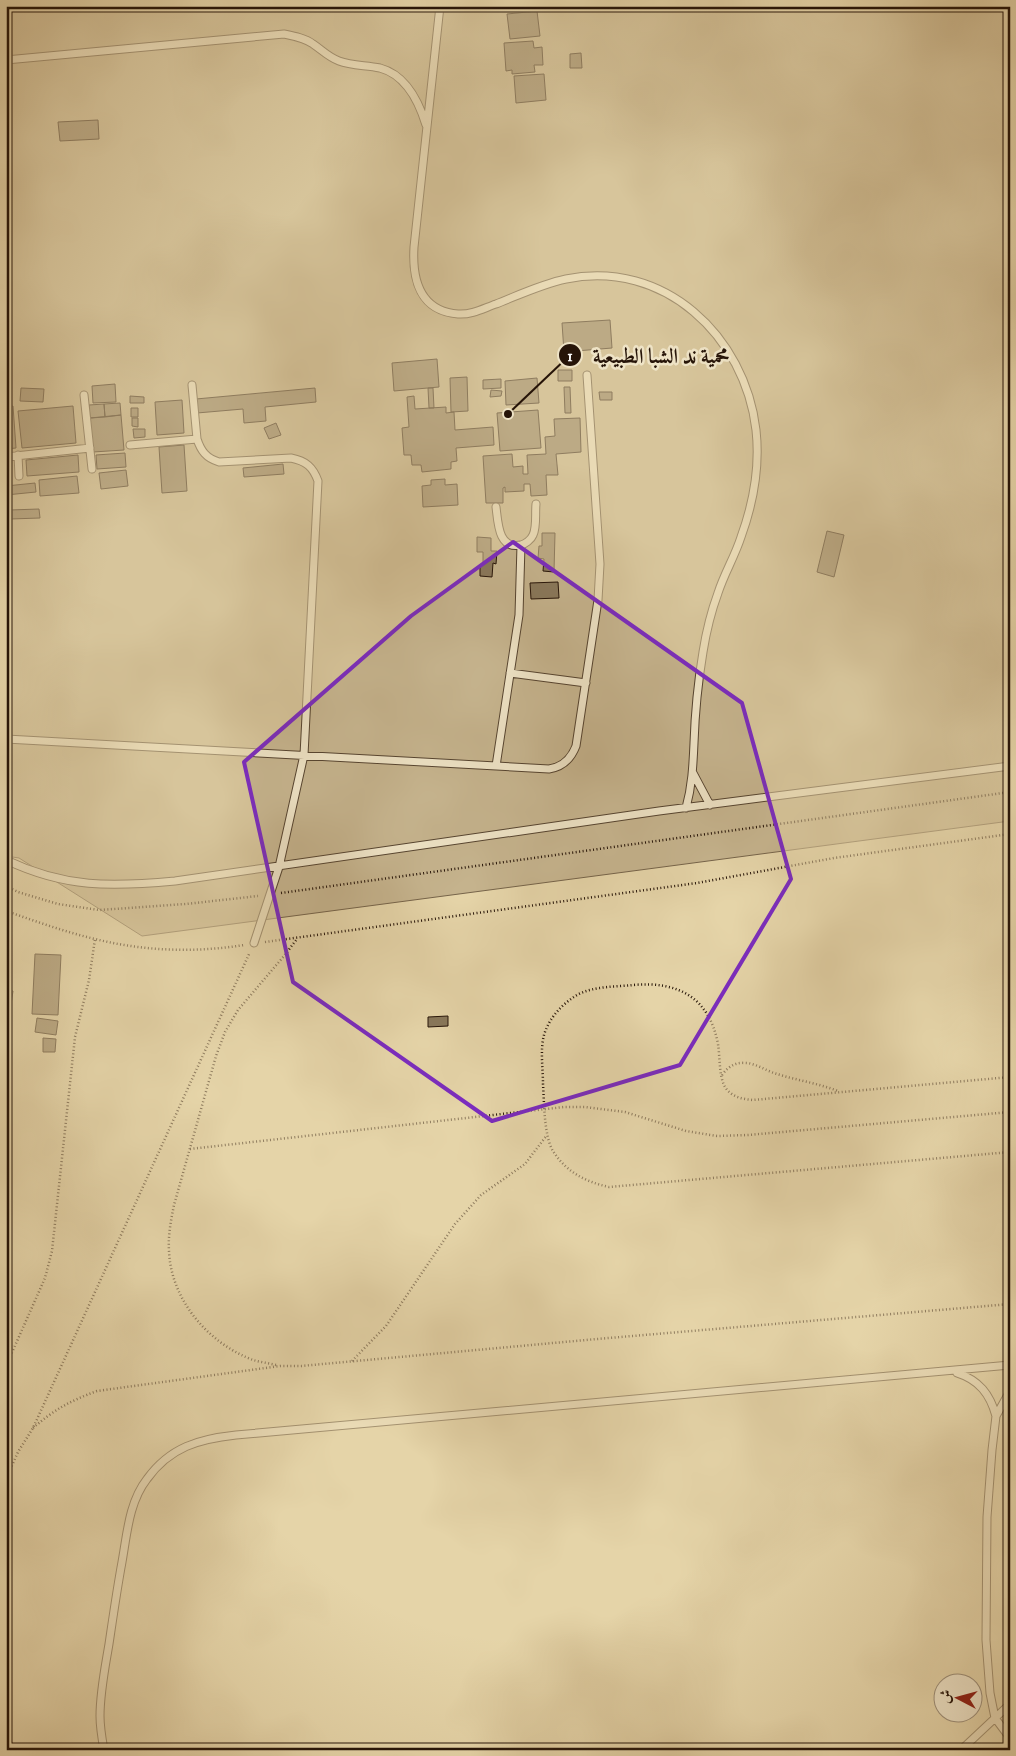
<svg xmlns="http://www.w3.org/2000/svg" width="1016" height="1756" font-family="'IM FELL DW Pica',Amiri,serif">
  <rect width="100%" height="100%" fill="#e5d4a8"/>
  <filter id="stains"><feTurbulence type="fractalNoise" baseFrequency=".004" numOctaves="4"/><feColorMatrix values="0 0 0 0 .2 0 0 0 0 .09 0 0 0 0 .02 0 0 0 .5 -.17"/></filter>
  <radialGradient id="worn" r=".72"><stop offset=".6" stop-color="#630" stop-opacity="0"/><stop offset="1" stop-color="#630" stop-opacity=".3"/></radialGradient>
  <!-- green -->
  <path fill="#c5b38d" stroke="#76644a" d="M6,6H1010V821L142,936L19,858L6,856Z"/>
  <!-- building -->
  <path fill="#89785b" stroke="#261408" d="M537,11L540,36L510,39L507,14Z
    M533,41L534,48L542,47L543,65H534L535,72L512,74V70L506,71L504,43Z
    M581,53L582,68H570V54Z
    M544,74L546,100L516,103L514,76Z
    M98,120L99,139L60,141L58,122Z
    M610,320L612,348L564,352L562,323Z
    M437,359L439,387L394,391L392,363Z
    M558,370H572V381H558Z
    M467,377L468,411L451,412L450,378Z
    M537,378L539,403L506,405L505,381Z
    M501,379V388L483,389V380Z
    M115,384L116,402L93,403L92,386Z
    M564,387H570L571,413H565Z
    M21,388L44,389L43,402L20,401Z
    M315,388L316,402L265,407L266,421L244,423L243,409L197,413L196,399Z
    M428,388H433L434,408H429Z
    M491,390L502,391L501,396L490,397Z
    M599,392H612V400H600Z
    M130,396L144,397V403H130Z
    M414,396L415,409L446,407V413L454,412L455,430L493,427L494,445L456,448L457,461L451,462V469L422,472L421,465H412L411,455H404L402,428L409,427L407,397Z
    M182,400L184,433L157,435L155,402Z
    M120,403L121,415L105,417L104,404Z
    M104,404L105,417L90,418L89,405Z
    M13,406L16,448L6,449V407Z
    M73,406L76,443L22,448L18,411Z
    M131,408H138V417H131Z
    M538,410L541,448L500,451L497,413Z
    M121,415L124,450L93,452L90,418Z
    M132,418H138V427L132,426Z
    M580,418L581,452L556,454L558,475H546L547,495L531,496L530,484H524V491L505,492V487L503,488V503H486L483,456L512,454L513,467L523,466V474H528L527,455L546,454L545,437L555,436L554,419Z
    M276,423L281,435L269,439L264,428Z
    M133,429H145V437L134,438Z
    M184,445L187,491L162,493L159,447Z
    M125,453L126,467L97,469L96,455Z
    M78,455L79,472L27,476L26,460Z
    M283,464L284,474L244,477L243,468Z
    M126,470L128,486L101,489L99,473Z
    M77,476L79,493L40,496L39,480Z
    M445,479V485L457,484L458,505L423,507L422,486L431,485V480Z
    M35,483L36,492L6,495V486Z
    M39,509L40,518L10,519V510Z
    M827,531L844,535L834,577L817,572Z
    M542,533H555L554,572L543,571L544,559L538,558L539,546H542Z
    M477,537L491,538V551H497L496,564L493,563L492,577L480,576V565H483V552H477Z
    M558,582L559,598L531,599L530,583Z
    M35,954L61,955L58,1015L32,1014Z
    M6,990L13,991L10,1011H6Z
    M448,1016V1026L428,1027V1017Z
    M37,1018L58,1021L56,1035L35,1032Z
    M6,1031H10L6,1070Z
    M43,1038L56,1039L55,1052H43Z"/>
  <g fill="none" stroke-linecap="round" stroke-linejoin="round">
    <defs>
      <path id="service" d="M440,6L414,247C412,280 420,311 458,314C472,315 484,308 496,304C519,295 542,284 566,279C664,259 745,336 756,430C760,466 753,504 741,537C735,556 724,574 718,593C711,612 706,633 703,652C698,682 695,713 694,743C693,766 692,786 686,808
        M6,60L284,34C294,36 305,38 313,44C322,50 328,57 339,61C352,66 366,65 380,68C406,75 419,102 426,125
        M192,385L197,439C201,451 206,458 219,462L291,458C306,461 313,467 318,481L304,755L279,867L254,943
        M84,395L92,469
        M130,445L197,439
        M18,455L19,476
        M6,457L90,448
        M496,507C498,522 498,550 521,545C525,544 531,540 533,535C537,527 535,513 536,504
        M510,673L586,683
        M6,739L549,769C562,767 571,759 576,746L598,600L600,564L587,375
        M496,766L519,615L521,545
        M693,773L710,805
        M6,860C65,888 111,887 175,881L659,811L1010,766
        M957,1373C979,1380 990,1394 996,1416
        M1010,1391L996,1416L992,1450L987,1517L986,1640L990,1693L995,1718L1010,1738
        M104,1750C102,1739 100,1727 100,1716C100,1692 105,1668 109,1644C113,1617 117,1589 122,1562C127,1534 129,1502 147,1479C170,1447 199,1439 236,1435L1010,1365
        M961,1750L1010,1704"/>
    </defs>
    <!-- service casing -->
    <use href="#service" stroke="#564430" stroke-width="9"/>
    <!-- path -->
    <path stroke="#261408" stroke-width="2.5" stroke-dasharray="1 2.5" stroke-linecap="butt" d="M6,886L18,892L58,904L99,910L186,904L258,896
      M281,893L1010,792
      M6,911C35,921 65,932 95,939C143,951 195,953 244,945
      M265,942L697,883L834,858L1010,834
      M722,1075C728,1067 735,1062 745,1063C755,1063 765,1070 774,1073C795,1080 817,1083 838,1091
      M1010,1077L753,1100C742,1099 730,1097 724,1085C719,1074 720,1057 718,1044C709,997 678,981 633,985C615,987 593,986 577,995C562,1004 549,1018 544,1035C540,1050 543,1069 543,1084C544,1100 544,1117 547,1133C548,1139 550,1146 553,1151C566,1172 586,1182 609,1187L1010,1152
      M190,1149L564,1107H585L625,1112L686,1131L717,1136L748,1135L1010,1112
      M352,1361L386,1326L455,1224L481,1195L525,1164L547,1135
      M276,1365C268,1363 260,1362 253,1360C208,1343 171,1300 169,1251C168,1235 171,1220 174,1205L216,1056L225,1032L238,1010L284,956L297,939
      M6,1366L45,1278L52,1251L75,1037L89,980L95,939
      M33,1428C55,1409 70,1401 97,1391L280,1366H301L597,1339L1010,1304
      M6,1479L18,1452L33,1428L250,952
      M6,1734L16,1750"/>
    <!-- service -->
    <use href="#service" stroke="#eee3c6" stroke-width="7"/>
  </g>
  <!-- marked area -->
  <path d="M0 0H1016V1756H0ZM513,542L742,703L791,879L680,1065L492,1121L293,982L244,762L411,616Z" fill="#e5d4a8" fill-opacity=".55" fill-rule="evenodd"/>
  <path fill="none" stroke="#7b2cbf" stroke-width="4" stroke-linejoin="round" d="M513,542L742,703L791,879L680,1065L492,1121L293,982L244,762L411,616Z"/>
  <!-- callouts -->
  <path fill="none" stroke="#261408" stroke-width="2" d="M508 414L570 355"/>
  <g fill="#261408" stroke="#eee3c6" stroke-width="2">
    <circle cx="508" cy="414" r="5"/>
    <circle cx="570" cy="355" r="12"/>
  </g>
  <g font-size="15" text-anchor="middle" font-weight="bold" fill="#fff">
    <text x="570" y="361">1</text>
  </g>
  <g font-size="21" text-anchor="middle" font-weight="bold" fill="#261408" stroke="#eee3c6" stroke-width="5" stroke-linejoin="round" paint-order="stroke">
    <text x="661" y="363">محمية ند الشبا الطبيعية</text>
  </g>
  <!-- margin -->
  <rect width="1016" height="1756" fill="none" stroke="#e5d4a8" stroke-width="25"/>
  <rect x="8" y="8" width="1001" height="1741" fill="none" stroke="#261408" stroke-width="2.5"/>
  <rect x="12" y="12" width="991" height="1731" fill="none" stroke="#261408"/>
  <!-- north arrow -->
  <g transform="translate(958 1698) rotate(276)"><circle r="24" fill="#eee3c6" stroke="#9e907a"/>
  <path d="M0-4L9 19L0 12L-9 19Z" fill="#8f2418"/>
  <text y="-8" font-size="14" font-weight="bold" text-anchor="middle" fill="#261408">ش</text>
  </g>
  <rect width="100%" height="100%" filter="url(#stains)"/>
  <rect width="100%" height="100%" fill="url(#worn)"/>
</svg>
